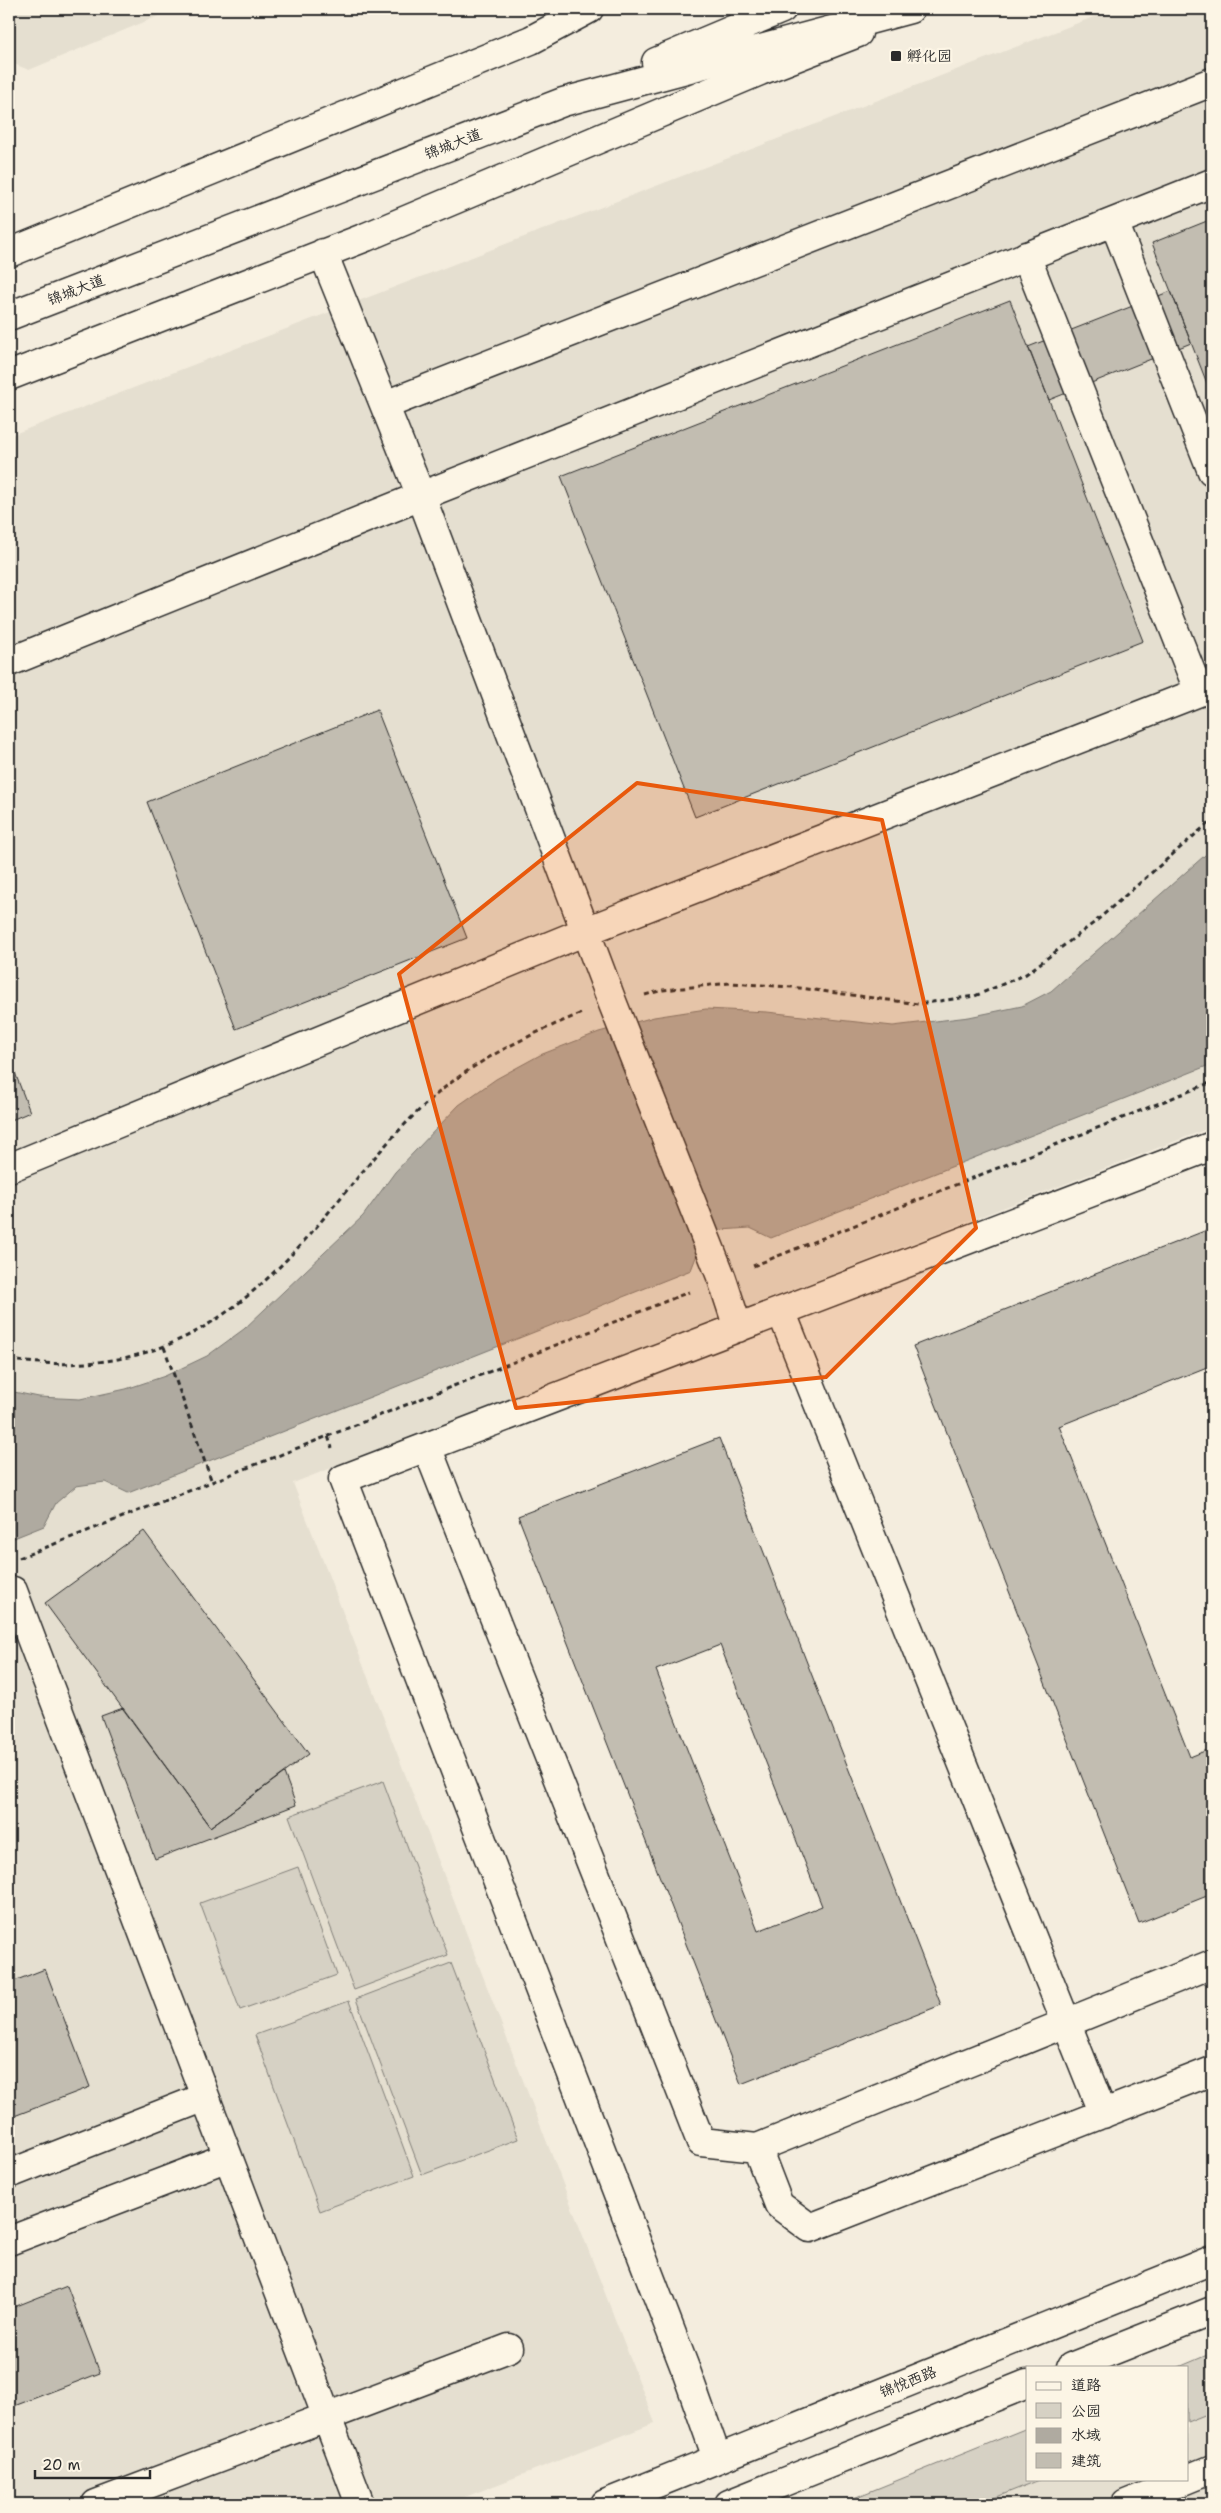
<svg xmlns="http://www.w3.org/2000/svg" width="1221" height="2513" font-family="'Shantell Sans','LXGW WenKai TC',sans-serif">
  <rect width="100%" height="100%" fill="#f4edde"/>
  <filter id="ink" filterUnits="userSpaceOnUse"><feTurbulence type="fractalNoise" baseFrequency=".02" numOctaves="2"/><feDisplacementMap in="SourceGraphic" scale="10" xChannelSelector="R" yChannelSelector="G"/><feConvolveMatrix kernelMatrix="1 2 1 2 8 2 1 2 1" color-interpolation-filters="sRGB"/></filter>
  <g filter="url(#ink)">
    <!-- built -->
    <path fill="#e5dfd0" d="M9,9H175L29,70L9,62Z
      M1114,9H1212V1127L293,1483L655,2423L447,2504H9V436Z
      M1212,2353V2504H839L1027,2428V2479H1187V2367H1179Z"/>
    <!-- green -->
    <path fill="#d6d1c4" stroke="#807e78" d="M383,1781L448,1955L354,1990L289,1816Z
      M298,1867L337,1975L240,2010L200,1903Z
      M451,1963L518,2139L422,2175L356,1999Z
      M349,2001L414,2176L320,2211L255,2035Z
      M1212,2353V2412L1187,2422V2367H1179Z
      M1027,2428V2479H1042L979,2504H839Z"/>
    <!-- water -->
    <path fill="#afaaa0" stroke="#7a7771" d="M1212,849V1064L771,1238L750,1228L721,1230L700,1247L691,1270L128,1493L105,1482L76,1486L56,1503L44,1526L9,1540V1391L39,1397L80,1399L126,1389L165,1376L207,1356L244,1329L363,1216L395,1172L459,1105L496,1079L540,1055L599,1032L654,1017L706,1009L767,1012L893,1026L969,1017L1022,1006L1051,991Z"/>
    <!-- building -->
    <path fill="#c2bdb1" stroke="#2b2b2b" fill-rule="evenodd" d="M1212,219V396L1152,243Z
      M1171,291L1191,343L1049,400L1028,347Z
      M1010,300L1143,641L695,817L561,476Z
      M377,710L467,938L236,1029L147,802Z
      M9,1057L30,1112L9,1121Z
      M1212,1228V1365L1059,1426L1190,1757L1212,1748V1894L1139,1923L913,1346Z
      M719,1438L941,2005L741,2084L518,1516ZM720,1645L822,1906L758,1931L656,1670Z
      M144,1531L309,1754L210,1827L45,1603Z
      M123,1708L210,1827L284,1773L296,1805L155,1859L101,1716Z
      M45,1969L90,2087L9,2118V1983Z
      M67,2286L100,2373L9,2408V2309Z"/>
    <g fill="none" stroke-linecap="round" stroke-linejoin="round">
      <defs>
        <path id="minor" d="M1114,222L1212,471
          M1026,256L1199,692
          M9,376L366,237L760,71L858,33
          M385,405L1212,82
          M9,662L421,496L323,253
          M9,1168L586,931L1212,687
          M781,1311L1103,2114
          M738,1328L722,1279L613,1004L421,496L1212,183
          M427,1447L701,2142L757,2148L779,2205L810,2228L1212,2071
          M13,1591L360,2504
          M757,2148L1212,1964
          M9,2174L205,2097
          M9,2241L228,2157
          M717,2458L685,2368L343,1479L1212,1146
          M96,2504L509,2348
          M1126,2504L1212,2469"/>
        <path id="major" d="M656,62L782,9
          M9,253L531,40L589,9
          M9,316L563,102L910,9
          M1071,2367L1212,2311
          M605,2504L1212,2260
          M729,2504L1027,2384"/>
      </defs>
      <!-- minor casing -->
      <use href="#minor" stroke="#2b2b2b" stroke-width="31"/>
      <!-- major casing -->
      <use href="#major" stroke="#2b2b2b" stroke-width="31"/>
      <!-- path -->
      <path stroke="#2b2b2b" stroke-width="3" stroke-dasharray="5 4" stroke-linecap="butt" d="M645,995L663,990L730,983L792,987L918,1004L975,996L1026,974L1095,922L1212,820
        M753,1266L1212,1082
        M164,1347L212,1482
        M9,1360C140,1377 218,1336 305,1240C348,1191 387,1137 437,1094C479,1058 531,1034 582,1013
        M328,1436L689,1292
        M19,1558L328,1436L332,1448"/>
      <!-- minor -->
      <use href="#minor" stroke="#fcf5e5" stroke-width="28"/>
      <!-- major -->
      <use href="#major" stroke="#fcf5e5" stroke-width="28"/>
    </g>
  </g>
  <!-- marked area -->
  <path fill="#e8590c" fill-opacity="0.2" stroke="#e8590c" stroke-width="4" stroke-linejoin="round" d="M637,783L882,820L976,1228L826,1377L516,1408L399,974Z"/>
  <!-- markers -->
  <rect fill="#2b2b2b" stroke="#fcf5e5" stroke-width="2" x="890" y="50" width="12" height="12" rx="2.5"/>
  <g text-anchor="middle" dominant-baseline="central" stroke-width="4.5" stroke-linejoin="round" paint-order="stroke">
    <!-- poi labels -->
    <g font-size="15" fill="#2b2b2b" stroke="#fcf5e5" text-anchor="start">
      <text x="907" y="56">孵化园</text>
    </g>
    <!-- street labels -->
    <g font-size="15" fill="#2b2b2b" stroke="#fcf5e5">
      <text transform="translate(453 144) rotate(-21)">锦城大道</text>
      <text transform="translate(76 290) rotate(-21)">锦城大道</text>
      <text transform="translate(908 2382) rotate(-22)">锦悦西路</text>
    </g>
  </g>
  <!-- margin -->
  <rect width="1221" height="2513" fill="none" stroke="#fcf5e5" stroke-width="30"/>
  <rect x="15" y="15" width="1191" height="2483" fill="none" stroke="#2b2b2b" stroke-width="2" filter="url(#ink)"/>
  <!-- legend -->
  <rect x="1026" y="2366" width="162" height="115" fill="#fcf5e5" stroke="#a8a49b"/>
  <rect x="1036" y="2382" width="25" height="8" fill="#fcf5e5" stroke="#a8a49b"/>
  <text x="1071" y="2390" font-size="15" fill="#2b2b2b">道路</text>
  <rect x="1036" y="2403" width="25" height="15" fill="#d6d1c4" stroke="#a8a49b"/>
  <text x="1071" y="2416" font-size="15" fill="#2b2b2b">公园</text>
  <rect x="1036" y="2428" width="25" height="15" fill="#afaaa0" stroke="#a8a49b"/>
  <text x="1071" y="2440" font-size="15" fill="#2b2b2b">水域</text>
  <rect x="1036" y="2453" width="25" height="15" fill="#c2bdb1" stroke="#a8a49b"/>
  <text x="1071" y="2466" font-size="15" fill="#2b2b2b">建筑</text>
  <!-- scale -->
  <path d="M35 2470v8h115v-8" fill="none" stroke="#2b2b2b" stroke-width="2.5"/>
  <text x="42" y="2470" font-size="15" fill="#2b2b2b" stroke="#fcf5e5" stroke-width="4" paint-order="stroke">20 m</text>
</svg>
